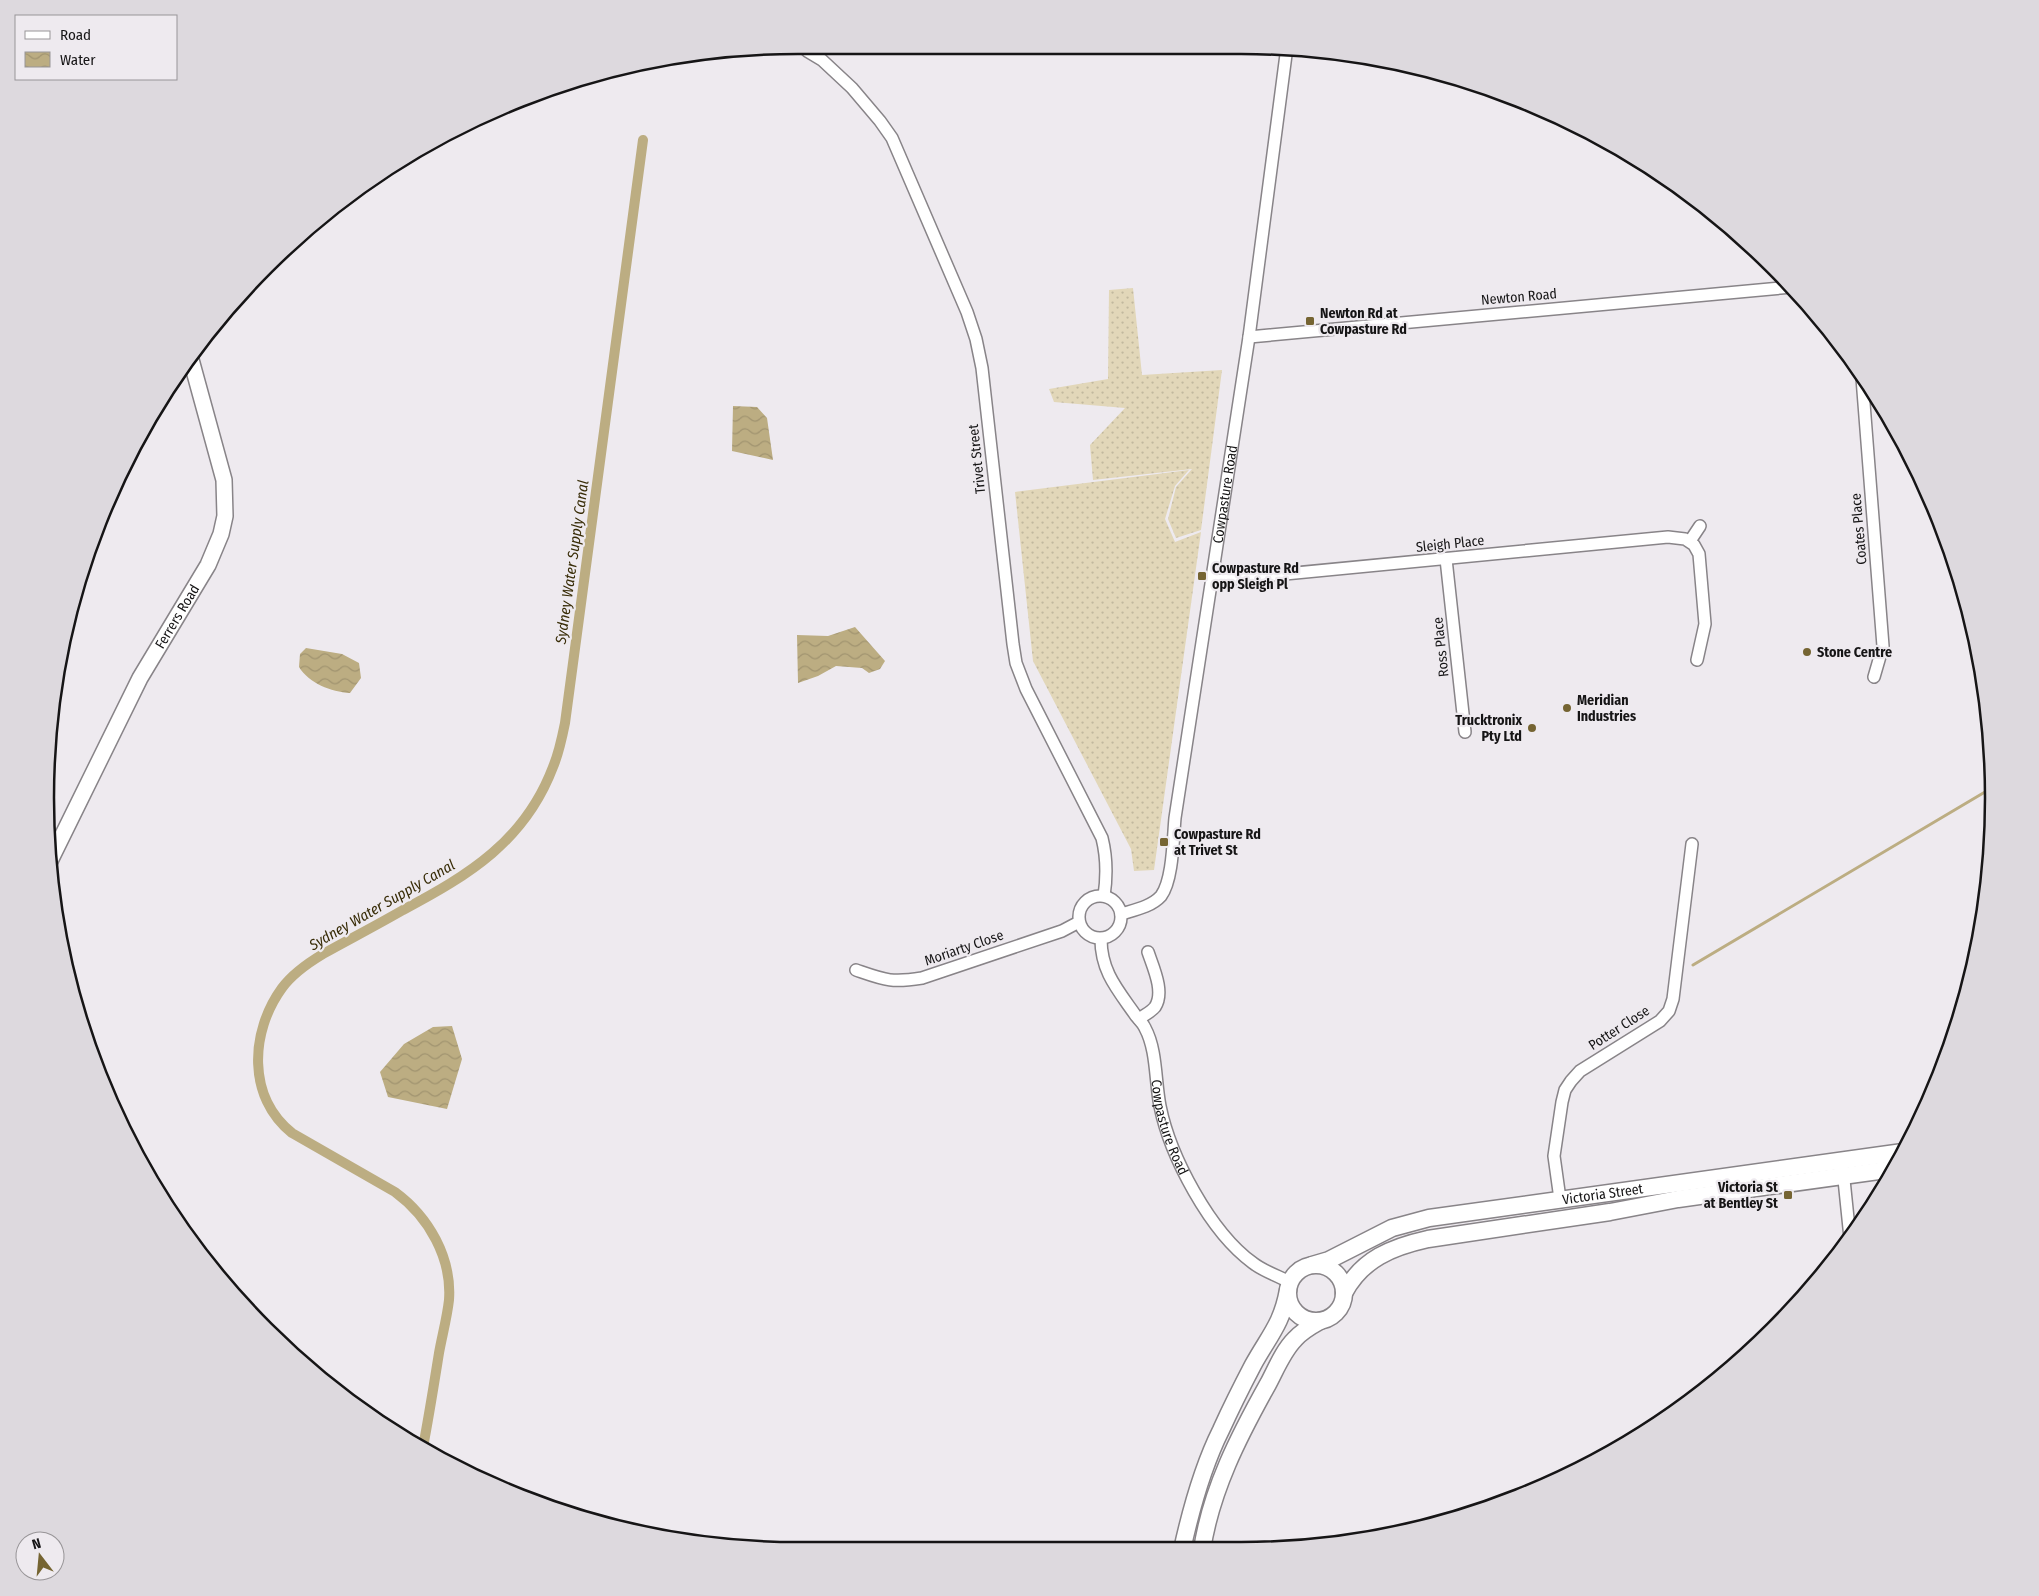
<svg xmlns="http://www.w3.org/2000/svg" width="2039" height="1596" font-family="'Fira Sans Condensed',sans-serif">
  <defs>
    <pattern id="grass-dots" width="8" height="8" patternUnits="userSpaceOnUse" patternTransform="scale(1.25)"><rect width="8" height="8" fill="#e2d7b9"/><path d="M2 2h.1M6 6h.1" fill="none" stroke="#c1b89e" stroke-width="1.8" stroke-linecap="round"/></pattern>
    <pattern id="water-waves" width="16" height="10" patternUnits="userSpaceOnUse" patternTransform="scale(1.25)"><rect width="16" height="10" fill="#bcad82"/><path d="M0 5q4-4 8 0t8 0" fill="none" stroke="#a19470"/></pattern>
  </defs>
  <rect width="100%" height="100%" fill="#eeeaef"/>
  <!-- grass -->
  <path fill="url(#grass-dots)" d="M1133,288L1142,375L1222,370L1201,530L1176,538L1168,519L1176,487L1192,469L1093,480L1090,445L1125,408L1054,402L1049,389L1108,379L1109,290Z
    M1189,470L1175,486L1165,519L1175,542L1201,532L1154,870L1134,871L1131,849L1033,661L1015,492Z"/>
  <!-- water -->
  <path fill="url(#water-waves)" d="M733,406L757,407L767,418L773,460L732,451Z
    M855,627L885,661L880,669L869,673L862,668L836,666L818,676L798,683L797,635L828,636Z
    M306,648L342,654L359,663L361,678L350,693C331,692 309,683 299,667L300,654Z
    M452,1026L462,1059L447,1109L388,1097L380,1072L404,1044L433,1027Z"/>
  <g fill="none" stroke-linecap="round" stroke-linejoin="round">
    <!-- stream -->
    <path stroke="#bcad82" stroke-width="3" d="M1693,965L1990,789"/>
    <!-- canal -->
    <path stroke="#bcad82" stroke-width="10" d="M423,1447C429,1416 434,1384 439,1353C442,1336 447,1318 449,1300C452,1258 429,1217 395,1192L292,1133C247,1097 250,1032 282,988C293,973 308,963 323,954C350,939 377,925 403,910C469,875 525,841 553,767C559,753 562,738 565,723L643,140"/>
    <defs>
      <g id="minor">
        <path d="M807,51L822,60L852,88L880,121L892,138L967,312L976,339L982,368L1013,644L1016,663L1026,689L1102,838C1107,858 1107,876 1104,896"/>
        <path d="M682,55L710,51"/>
        <path d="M1249,337L1792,287"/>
        <path d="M1862,378L1883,646L1874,677"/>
        <path d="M1690,541L1700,526"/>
        <path d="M1446,559L1465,732"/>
        <path d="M1212,581L1668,537L1685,539L1694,545L1699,554L1705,624L1697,660"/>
        <circle cx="1100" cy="917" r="21"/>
        <path id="s1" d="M1121,914C1134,910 1151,907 1161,896C1173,880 1173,839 1175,818L1249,337L1287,47"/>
        <path id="s2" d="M1101,939C1101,972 1118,990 1136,1016C1139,1020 1143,1023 1145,1028C1157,1050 1155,1081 1160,1106C1170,1156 1210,1232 1253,1263C1263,1271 1278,1276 1290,1282"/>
        <path d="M856,970C885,980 891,983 922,978L1062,931L1079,922"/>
        <path d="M1139,1019C1144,1015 1151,1012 1155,1007C1165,992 1153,967 1148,952"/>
        <path d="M1843,1170L1850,1238"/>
        <path d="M1560,1199L1554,1156L1562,1102L1565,1090L1571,1081L1580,1071L1660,1021L1669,1011L1673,999L1692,844"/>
      </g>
      <g id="tertiary">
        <path id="s3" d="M49,863L140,678L208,565L221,534L225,516L224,480L190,356"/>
      </g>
      <g id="secondary">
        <circle cx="1316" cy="1293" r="28"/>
        <path id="s4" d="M1312,1265L1329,1260L1392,1228L1429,1218L1903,1152"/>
        <path d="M1344,1293C1362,1259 1392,1247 1428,1239L1610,1212L1678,1199L1893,1169"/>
        <path d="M1182,1550C1191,1509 1202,1468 1221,1430C1231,1408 1242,1386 1253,1365C1269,1336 1282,1324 1288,1290"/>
        <path d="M1202,1550C1211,1490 1239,1436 1268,1384C1276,1369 1283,1351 1295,1339C1302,1331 1311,1326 1320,1321"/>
      </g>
    </defs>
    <!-- minor casing -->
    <use href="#minor" stroke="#888488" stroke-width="14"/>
    <!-- tertiary casing -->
    <use href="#tertiary" stroke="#888488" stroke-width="18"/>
    <!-- secondary casing -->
    <use href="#secondary" stroke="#888488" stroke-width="19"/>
    <!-- minor -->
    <use href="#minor" stroke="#fff" stroke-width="11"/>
    <!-- tertiary -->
    <use href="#tertiary" stroke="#fff" stroke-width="15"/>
    <!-- secondary -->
    <use href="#secondary" stroke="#fff" stroke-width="16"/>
  </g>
  <!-- markers -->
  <g fill="#756432" stroke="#eeeaef" stroke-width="2">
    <rect x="1305" y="316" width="10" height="10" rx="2.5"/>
    <rect x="1197" y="571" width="10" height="10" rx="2.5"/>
    <circle cx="1807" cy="652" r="5"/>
    <circle cx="1567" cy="708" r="5"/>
    <circle cx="1532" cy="728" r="5"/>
    <rect x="1159" y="837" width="10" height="10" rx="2.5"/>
    <rect x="1783" y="1190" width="10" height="10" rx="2.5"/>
  </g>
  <g text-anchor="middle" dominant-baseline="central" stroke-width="4.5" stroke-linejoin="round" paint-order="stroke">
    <!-- street labels -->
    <g font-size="14" fill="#161516" stroke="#eeeaef">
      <text transform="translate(1519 297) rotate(-5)">Newton Road</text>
      <text transform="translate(977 459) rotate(-96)">Trivet Street</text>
      <text stroke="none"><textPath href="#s1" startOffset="452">Cowpasture Road</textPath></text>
      <text transform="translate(1859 529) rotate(-95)">Coates Place</text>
      <text transform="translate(1450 544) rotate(-6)">Sleigh Place</text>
      <text stroke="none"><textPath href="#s3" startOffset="278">Ferrers Road</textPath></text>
      <text transform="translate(1441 647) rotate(-96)">Ross Place</text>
      <text transform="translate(964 948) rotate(-19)">Moriarty Close</text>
      <text transform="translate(1619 1028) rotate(-33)">Potter Close</text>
      <text stroke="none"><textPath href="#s2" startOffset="204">Cowpasture Road</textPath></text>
      <text stroke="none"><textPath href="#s4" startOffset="302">Victoria Street</textPath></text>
    </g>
    <!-- poi labels -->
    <g font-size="14" font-weight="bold" fill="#161516" stroke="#eeeaef" text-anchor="start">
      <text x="1320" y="313">Newton Rd at<tspan x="1320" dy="16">Cowpasture Rd</tspan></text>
      <text x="1212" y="568">Cowpasture Rd<tspan x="1212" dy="16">opp Sleigh Pl</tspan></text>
      <text x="1817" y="652">Stone Centre</text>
      <text x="1577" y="700">Meridian<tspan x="1577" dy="16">Industries</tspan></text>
      <text x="1522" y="720" text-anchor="end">Trucktronix<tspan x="1522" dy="16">Pty Ltd</tspan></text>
      <text x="1174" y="834">Cowpasture Rd<tspan x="1174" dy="16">at Trivet St</tspan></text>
      <text x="1778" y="1187" text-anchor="end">Victoria St<tspan x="1778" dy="16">at Bentley St</tspan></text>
    </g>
    <!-- water labels -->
    <g font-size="15" font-style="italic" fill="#382c07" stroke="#eeeaef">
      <text transform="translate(572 562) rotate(-82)">Sydney Water Supply Canal</text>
      <text transform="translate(382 905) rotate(-30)">Sydney Water Supply Canal</text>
    </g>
  </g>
  <!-- crop -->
  <path d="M0 0H2039V1596H0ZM798 54H1241A744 744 0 0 1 1985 798V798A744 744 0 0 1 1241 1542H798A744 744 0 0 1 54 798V798A744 744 0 0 1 798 54Z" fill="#ddd9de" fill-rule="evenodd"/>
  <path fill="none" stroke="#161516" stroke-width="2.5" d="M798 54H1241A744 744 0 0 1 1985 798V798A744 744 0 0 1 1241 1542H798A744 744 0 0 1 54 798V798A744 744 0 0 1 798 54Z"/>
  <!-- legend -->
  <rect x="15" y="15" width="162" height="65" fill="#eeeaef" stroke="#989598"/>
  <rect x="25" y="31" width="25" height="8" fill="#ffffff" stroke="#989598"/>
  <text x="60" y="40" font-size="15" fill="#161516">Road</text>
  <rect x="25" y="52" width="25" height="15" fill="url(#water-waves)" stroke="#989598"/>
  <text x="60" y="65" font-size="15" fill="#161516">Water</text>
  <!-- north arrow -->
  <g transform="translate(40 1556) rotate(344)"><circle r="24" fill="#eeeaef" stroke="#989598"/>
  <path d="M0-4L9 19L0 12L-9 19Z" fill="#756432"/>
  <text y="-8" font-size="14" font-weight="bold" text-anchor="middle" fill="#161516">N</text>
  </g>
</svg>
